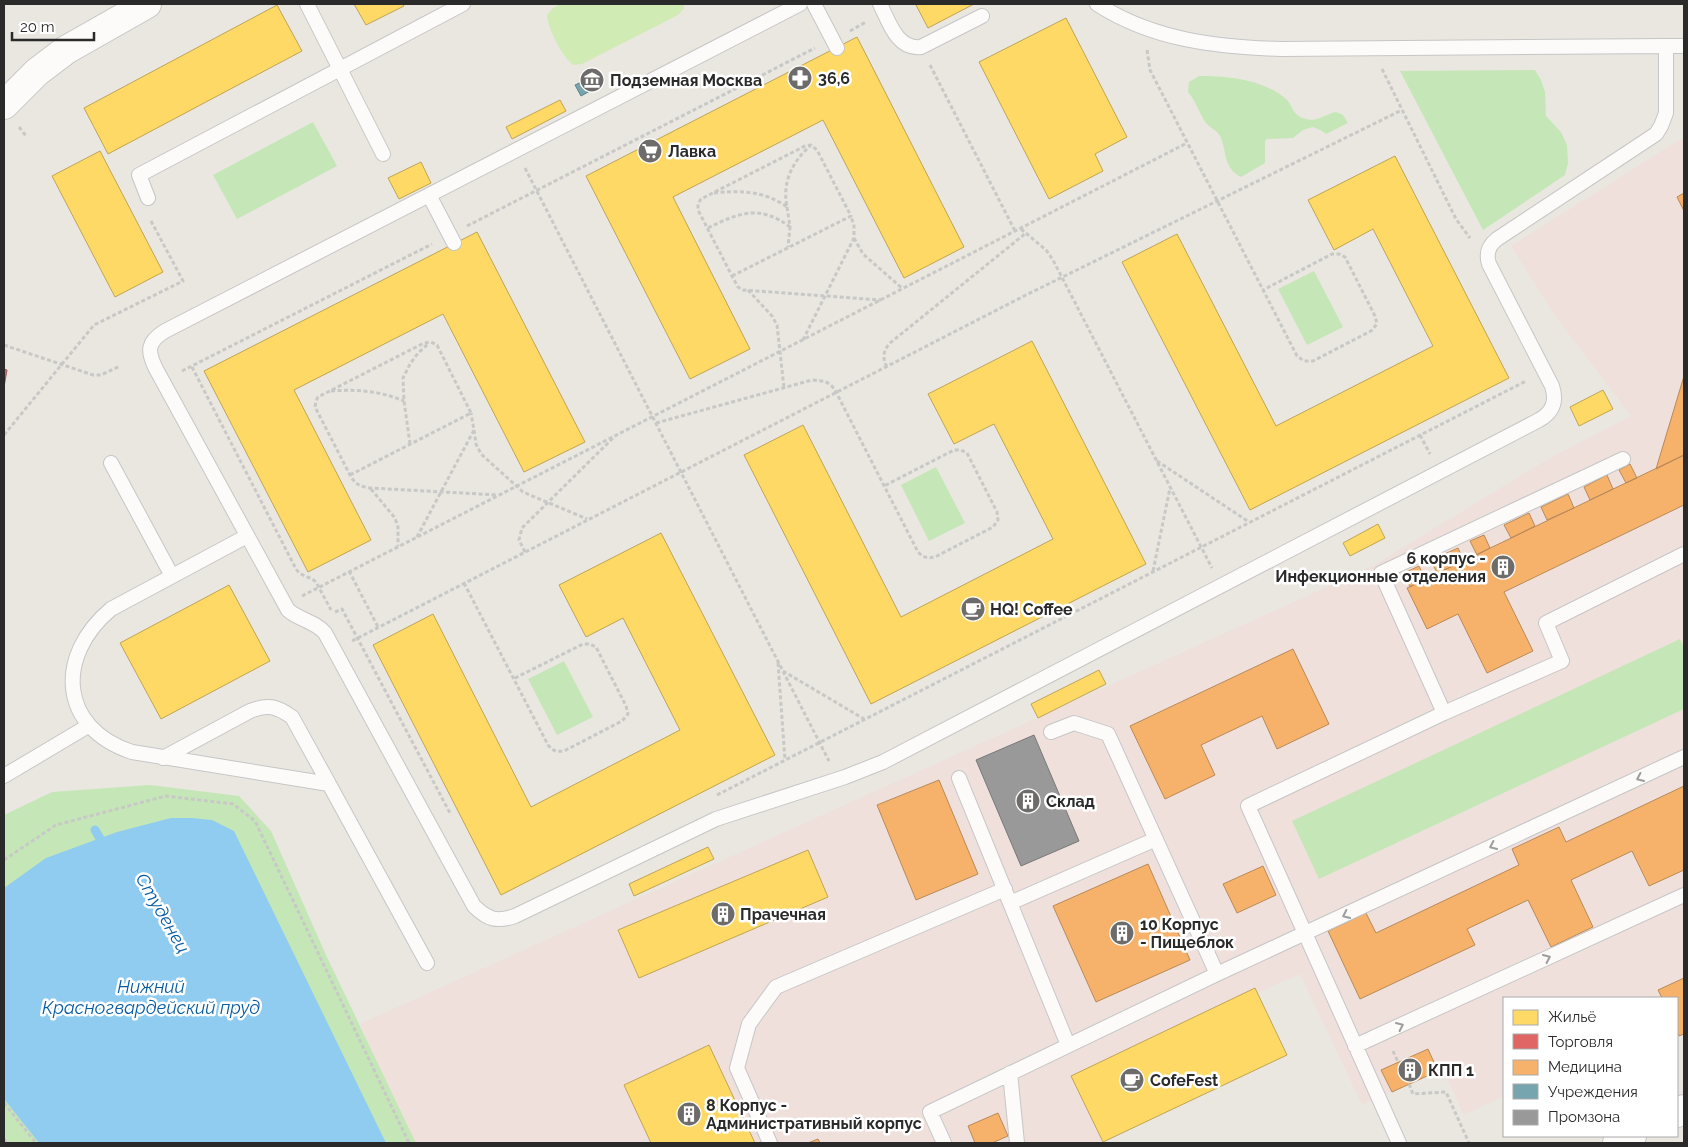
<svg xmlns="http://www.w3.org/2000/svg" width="1688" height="1147" font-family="Raleway,sans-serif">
  <rect width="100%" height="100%" fill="#e9e7e0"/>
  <!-- medical -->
  <path fill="#efe0dc" d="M1684,137V978L1658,989L1662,998H1504V1096L1464,1115L1443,1069L1362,1105L1300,974L1071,1076L1103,1143H416L360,1024L1371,567L1550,458L1631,416L1556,317L1511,246Z"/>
  <!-- green -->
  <path fill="#c5e7b7" d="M1535,70L1541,80L1545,92L1546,116L1561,132L1567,145L1568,163L1565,175L1483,230L1400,71Z
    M1199,76C1228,76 1261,79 1285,98C1293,105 1292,116 1306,119C1318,122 1325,114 1336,112L1343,115L1348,123L1326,134L1322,131L1313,127L1303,130L1293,138L1267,139L1265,141V163L1241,177C1223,168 1227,151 1220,136C1217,130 1210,128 1206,123C1199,113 1196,101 1188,92L1189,82Z
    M313,122L337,166L237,219L213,175Z
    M1314,271L1343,327L1307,345L1278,289Z
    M936,467L965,523L929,541L901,485Z
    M1680,639L1684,648V709L1319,879L1292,821Z
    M564,661L593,717L557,735L528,679Z
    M150,785L239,796L271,831L326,955L416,1143H4V815L52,792Z"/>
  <!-- pitch -->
  <path fill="#d0ebb4" d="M561,4H684V8L678,15L582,64L573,65C562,56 548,29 547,15L553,8Z"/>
  <!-- water -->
  <path fill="#8fccef" d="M171,818H192L212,820L234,831L386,1143H39L4,1099V888L46,858L117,832Z"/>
  <!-- homes -->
  <path fill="#ffd966" stroke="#bfa454" d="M354,4H403L404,6L366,25Z
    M919,4H974L928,28L916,5Z
    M277,5L302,51L108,154L84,108Z
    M1066,18L1127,137L1095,154L1103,171L1049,199L979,62Z
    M857,37L964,247L904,278L823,120L673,197L750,349L690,379L586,176Z
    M560,100L566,111L512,139L506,127Z
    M100,151L163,272L115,297L52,176Z
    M1395,156L1509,378L1250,510L1122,262L1177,234L1276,426L1433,346L1373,229L1334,250L1308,200Z
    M421,162L431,183L399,199L388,178Z
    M477,232L585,442L524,472L443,314L294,390L371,540L308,572L204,371Z
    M1032,341L1146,564L871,704L744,455L803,425L901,617L1053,539L994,424L954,444L928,394Z
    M1603,390L1613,409L1579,426L1570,407Z
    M1378,524L1385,538L1350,556L1343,543Z
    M661,533L775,755L501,895L373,645L433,614L531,807L680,730L623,618L586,637L559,585Z
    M229,585L270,661L161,719L120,643Z
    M1099,670L1106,684L1038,718L1031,704Z
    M708,847L714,859L634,896L629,884Z
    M808,850L828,897L639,978L618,930Z
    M1255,988L1287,1055L1103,1142L1071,1076Z
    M709,1045L755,1143H651L624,1085Z"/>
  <!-- shops -->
  <path fill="#e06666" stroke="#a95454" d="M4,369L7,370L4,387Z"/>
  <!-- health -->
  <path fill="#f6b26b" stroke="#b98958" d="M1684,193V211L1677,197Z
    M1684,376V455L1656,469Z
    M1684,455V505L1504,592L1533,651L1487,673L1458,614L1427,629L1407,588Z
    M1630,464L1637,478L1626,483L1619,470Z
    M1607,475L1613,489L1590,500L1584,487Z
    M1568,494L1574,508L1547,520L1541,507Z
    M1529,513L1535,526L1511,538L1504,525Z
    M1484,535L1490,548L1477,555L1470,541Z
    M1458,548L1464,561L1437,573L1431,560Z
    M1419,566L1425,579L1410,587L1404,573Z
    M1293,649L1329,724L1277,749L1262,716L1201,745L1215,775L1165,799L1130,726Z
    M939,780L978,874L916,900L877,805Z
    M1684,786V870L1649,886L1632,851L1571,880L1593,927L1551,947L1528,900L1467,929L1475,945L1360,999L1328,931L1366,913L1376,933L1519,865L1512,849L1559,827L1566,842Z
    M1148,864L1190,960L1096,1002L1053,906Z
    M1263,866L1276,895L1237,913L1223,884Z
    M1684,978V1034L1679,1036L1677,1032V998H1662L1658,990Z
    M1428,1049L1438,1071L1392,1092L1381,1070Z
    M998,1113L1008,1136L992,1143H975L968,1126Z
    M818,1139L820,1143H808Z"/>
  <!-- public -->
  <path fill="#76a5af" stroke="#5f8087" d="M596,75L601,85L581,96L575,85Z"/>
  <!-- industry -->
  <path fill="#999" stroke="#787878" d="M1034,735L1079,841L1021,866L976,760Z"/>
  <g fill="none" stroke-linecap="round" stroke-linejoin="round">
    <!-- stream -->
    <path stroke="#8fccef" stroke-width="9" d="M95,830L105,847"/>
    <defs>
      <path id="service" d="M307,4L383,154
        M800,4L165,331C147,342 147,351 156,369L288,610C299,620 315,621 325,633L474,906C488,920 497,922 515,916L716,819L845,777L883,762L1539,420C1553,412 1557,401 1552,386L1489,264C1486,254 1488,246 1497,239L1656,134L1661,126L1666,113V46L1281,49C1216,47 1153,40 1097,4
        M814,4L837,48
        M880,4C889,22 897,50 921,47L982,16
        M1666,46H1684
        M429,195L454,243
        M148,198L139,175L463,4
        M111,463L172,576
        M247,536L111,609C55,656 59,728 132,752L329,784L427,963
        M1444,713L1562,661L1546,623L1684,554
        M1051,732L1074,723L1108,734L1217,974
        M163,758L250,711C268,704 276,706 292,717L329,784
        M4,776L88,726
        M959,778L1068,1045
        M1010,903L1156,839
        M1355,1046L1684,895
        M1010,1073L1017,1143
        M770,1143L737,1068L749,1024L776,987L1005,889
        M944,1143L930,1112L1217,974L1684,757
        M1399,1143L1248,806L1444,713L1381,573L1623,459"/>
      <path id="tertiary" d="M4,105L37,72L66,50L147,4"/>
      <path id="secondary" d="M1677,1113L1684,1109
        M1617,1143L1632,1136"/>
    </defs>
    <!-- service casing -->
    <use href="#service" stroke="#c6c6c6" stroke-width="16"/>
    <!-- tertiary casing -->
    <use href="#tertiary" stroke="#c6c6c6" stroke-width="30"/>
    <!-- secondary casing -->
    <use href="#secondary" stroke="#c6c6c6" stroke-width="30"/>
    <!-- path -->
    <path stroke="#c8c8c7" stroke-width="3" stroke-dasharray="4 2.5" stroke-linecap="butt" d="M850,31L866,22
      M1147,50L1150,70L1297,356L1304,361H1313L1371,331L1377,324L1375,316L1345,257L1339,254H1332L1263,290
      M930,65L1015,231
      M1382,69L1456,219L1470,238
      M19,127L26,136
      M525,168L829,761
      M714,193C740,190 765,191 787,207C782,182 792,162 811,145
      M787,207L790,227L788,247
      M467,226L815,48
      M708,228C738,213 760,204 790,227
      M1021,229L1046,250L1053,260L1212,568
      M854,238L863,254L903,289
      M732,276L851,216L817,150L811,145L805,146L701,199L698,204V210L732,276L738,287L743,290L881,300
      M748,290L772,316L777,325L784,388
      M803,340L854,238V226L851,216
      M4,345L93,375H101L120,366
      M192,367L296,569C301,577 310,576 316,582L331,610
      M887,367C882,358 883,351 890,343L1026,233
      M182,371L432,244
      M331,391C356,389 380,391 404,401
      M656,423L812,380C824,381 830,381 836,392L918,552C923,557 927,559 935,557L993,527L998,520L997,512L967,453L961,450H954L884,486
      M474,430L476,444L481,454L523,492L587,519
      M4,435L94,325L183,281L150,219
      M1420,435L1430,454
      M410,444L404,401L403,378L410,364L418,353L428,344
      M1157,461L1249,522
      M350,475L471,413L437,345L431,342L424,343L318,397L316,401L315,407L350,475C355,484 360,487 371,488L498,495
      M371,489L395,518L398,527V546
      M417,537L474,430L471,413
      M525,552L519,540L522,528L613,438
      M349,571L378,627
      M1153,571L1170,488
      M464,583L548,745C553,751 556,752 564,751L622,721L628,714L626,706L596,647L590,644H583L513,679
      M302,596L1187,143
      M335,612L342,609L451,815
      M352,641L1026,295L1402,110
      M778,663L785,760
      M783,671L864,719
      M717,795L1526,381
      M4,860L56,825L166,796L233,804L255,821L409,1143
      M1393,1051L1398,1062
      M1409,1084L1413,1094L1446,1092L1469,1143
      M4,1103L36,1143
      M4,1139L7,1143"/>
    <!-- service -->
    <use href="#service" stroke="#fcfbfa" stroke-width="14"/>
    <!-- tertiary -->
    <use href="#tertiary" stroke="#fcfbfa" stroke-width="28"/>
    <!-- secondary -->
    <use href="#secondary" stroke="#fcfbfa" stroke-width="28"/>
  </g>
  <!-- one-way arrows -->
  <defs><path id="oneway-chevron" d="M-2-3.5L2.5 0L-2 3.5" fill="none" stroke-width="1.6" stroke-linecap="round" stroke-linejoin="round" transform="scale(1.25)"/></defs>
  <g stroke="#9e9d9c">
    <use href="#oneway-chevron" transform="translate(1640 778) rotate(155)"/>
    <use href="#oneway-chevron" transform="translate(1493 846) rotate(155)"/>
    <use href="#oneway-chevron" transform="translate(1346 915) rotate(155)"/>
    <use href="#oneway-chevron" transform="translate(1547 958) rotate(-25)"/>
    <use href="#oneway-chevron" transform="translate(1400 1026) rotate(-25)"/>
  </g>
  <!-- icons -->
  <defs>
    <symbol id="pharmacy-disc" viewBox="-11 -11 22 22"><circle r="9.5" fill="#6d6c6a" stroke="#fff"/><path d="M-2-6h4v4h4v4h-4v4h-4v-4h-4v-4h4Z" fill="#fff"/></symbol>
    <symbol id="museum-disc" viewBox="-11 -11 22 22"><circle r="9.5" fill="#6d6c6a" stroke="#fff"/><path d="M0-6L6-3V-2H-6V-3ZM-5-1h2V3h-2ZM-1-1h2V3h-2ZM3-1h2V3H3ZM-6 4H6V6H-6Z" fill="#fff"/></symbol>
    <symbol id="supermarket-disc" viewBox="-11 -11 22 22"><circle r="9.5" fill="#6d6c6a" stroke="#fff"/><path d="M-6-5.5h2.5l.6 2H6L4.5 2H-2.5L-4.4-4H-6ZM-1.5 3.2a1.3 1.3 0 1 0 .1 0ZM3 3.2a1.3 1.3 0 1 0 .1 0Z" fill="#fff"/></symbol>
    <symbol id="building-disc" viewBox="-11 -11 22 22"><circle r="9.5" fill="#6d6c6a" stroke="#fff"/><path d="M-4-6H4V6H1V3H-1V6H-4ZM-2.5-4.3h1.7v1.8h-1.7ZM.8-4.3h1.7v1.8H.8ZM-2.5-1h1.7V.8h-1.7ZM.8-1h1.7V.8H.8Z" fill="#fff"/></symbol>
    <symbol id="cafe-disc" viewBox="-11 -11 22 22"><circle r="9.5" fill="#6d6c6a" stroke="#fff"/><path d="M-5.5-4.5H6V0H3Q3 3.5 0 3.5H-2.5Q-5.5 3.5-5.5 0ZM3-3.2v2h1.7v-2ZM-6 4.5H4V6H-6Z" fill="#fff"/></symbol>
  </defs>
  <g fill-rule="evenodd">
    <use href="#pharmacy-disc" x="786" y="64" width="28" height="28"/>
    <use href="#museum-disc" x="578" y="66" width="28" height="28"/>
    <use href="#supermarket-disc" x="636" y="137" width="28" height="28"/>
    <use href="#building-disc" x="1489" y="553" width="28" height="28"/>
    <use href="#cafe-disc" x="959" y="595" width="28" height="28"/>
    <use href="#building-disc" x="1014" y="787" width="28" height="28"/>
    <use href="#building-disc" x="709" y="900" width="28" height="28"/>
    <use href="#building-disc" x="1108" y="919" width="28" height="28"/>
    <use href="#building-disc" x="1396" y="1056" width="28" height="28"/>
    <use href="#cafe-disc" x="1118" y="1066" width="28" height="28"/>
    <use href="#building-disc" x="675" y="1100" width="28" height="28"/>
  </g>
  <g text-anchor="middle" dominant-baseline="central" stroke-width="5" stroke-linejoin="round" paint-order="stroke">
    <!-- poi labels -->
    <g font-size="16" font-weight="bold" fill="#2a2a2a" stroke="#fff" text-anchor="start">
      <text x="818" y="78">36,6</text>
      <text x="610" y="80">Подземная Москва</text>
      <text x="668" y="151">Лавка</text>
      <text x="1486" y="558" text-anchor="end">6 корпус -<tspan x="1486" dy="18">Инфекционные отделения</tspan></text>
      <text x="990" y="609">HQ! Coffee</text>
      <text x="1046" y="801">Склад</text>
      <text x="740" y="914">Прачечная</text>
      <text x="1140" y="924">10 Корпус<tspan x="1140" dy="18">- Пищеблок</tspan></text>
      <text x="1428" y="1070">КПП 1</text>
      <text x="1150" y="1080">CofeFest</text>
      <text x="706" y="1105">8 Корпус -<tspan x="706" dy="18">Административный корпус</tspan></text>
    </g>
    <!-- water labels -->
    <g font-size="18" font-style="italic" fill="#065ba3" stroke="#fff">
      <text transform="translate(163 913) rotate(60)">Студенец</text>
      <text x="151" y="986">Нижний<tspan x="151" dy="21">Красногвардейский пруд</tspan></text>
    </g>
  </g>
  <!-- border -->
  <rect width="1688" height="1147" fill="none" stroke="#2a2a2a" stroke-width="10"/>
  <!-- legend -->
  <rect x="1503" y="997" width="175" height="140" fill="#ffffff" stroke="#aaaaaa"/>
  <rect x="1513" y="1010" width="25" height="15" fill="#ffd966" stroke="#aaaaaa"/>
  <text x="1548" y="1022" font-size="15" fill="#2a2a2a">Жильё</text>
  <rect x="1513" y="1034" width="25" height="15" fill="#e06666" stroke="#aaaaaa"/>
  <text x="1548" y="1047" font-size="15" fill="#2a2a2a">Торговля</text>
  <rect x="1513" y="1060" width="25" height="15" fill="#f6b26b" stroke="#aaaaaa"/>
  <text x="1548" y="1072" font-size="15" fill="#2a2a2a">Медицина</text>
  <rect x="1513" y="1084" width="25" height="15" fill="#76a5af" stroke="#aaaaaa"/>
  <text x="1548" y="1097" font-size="15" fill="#2a2a2a">Учреждения</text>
  <rect x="1513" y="1110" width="25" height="15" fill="#999999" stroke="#aaaaaa"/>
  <text x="1548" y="1122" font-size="15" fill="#2a2a2a">Промзона</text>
  <!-- scale -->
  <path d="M12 32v8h82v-8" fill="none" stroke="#2a2a2a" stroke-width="2.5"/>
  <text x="20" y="32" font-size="15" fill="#2a2a2a" stroke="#ffffff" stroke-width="4" paint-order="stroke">20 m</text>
</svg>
